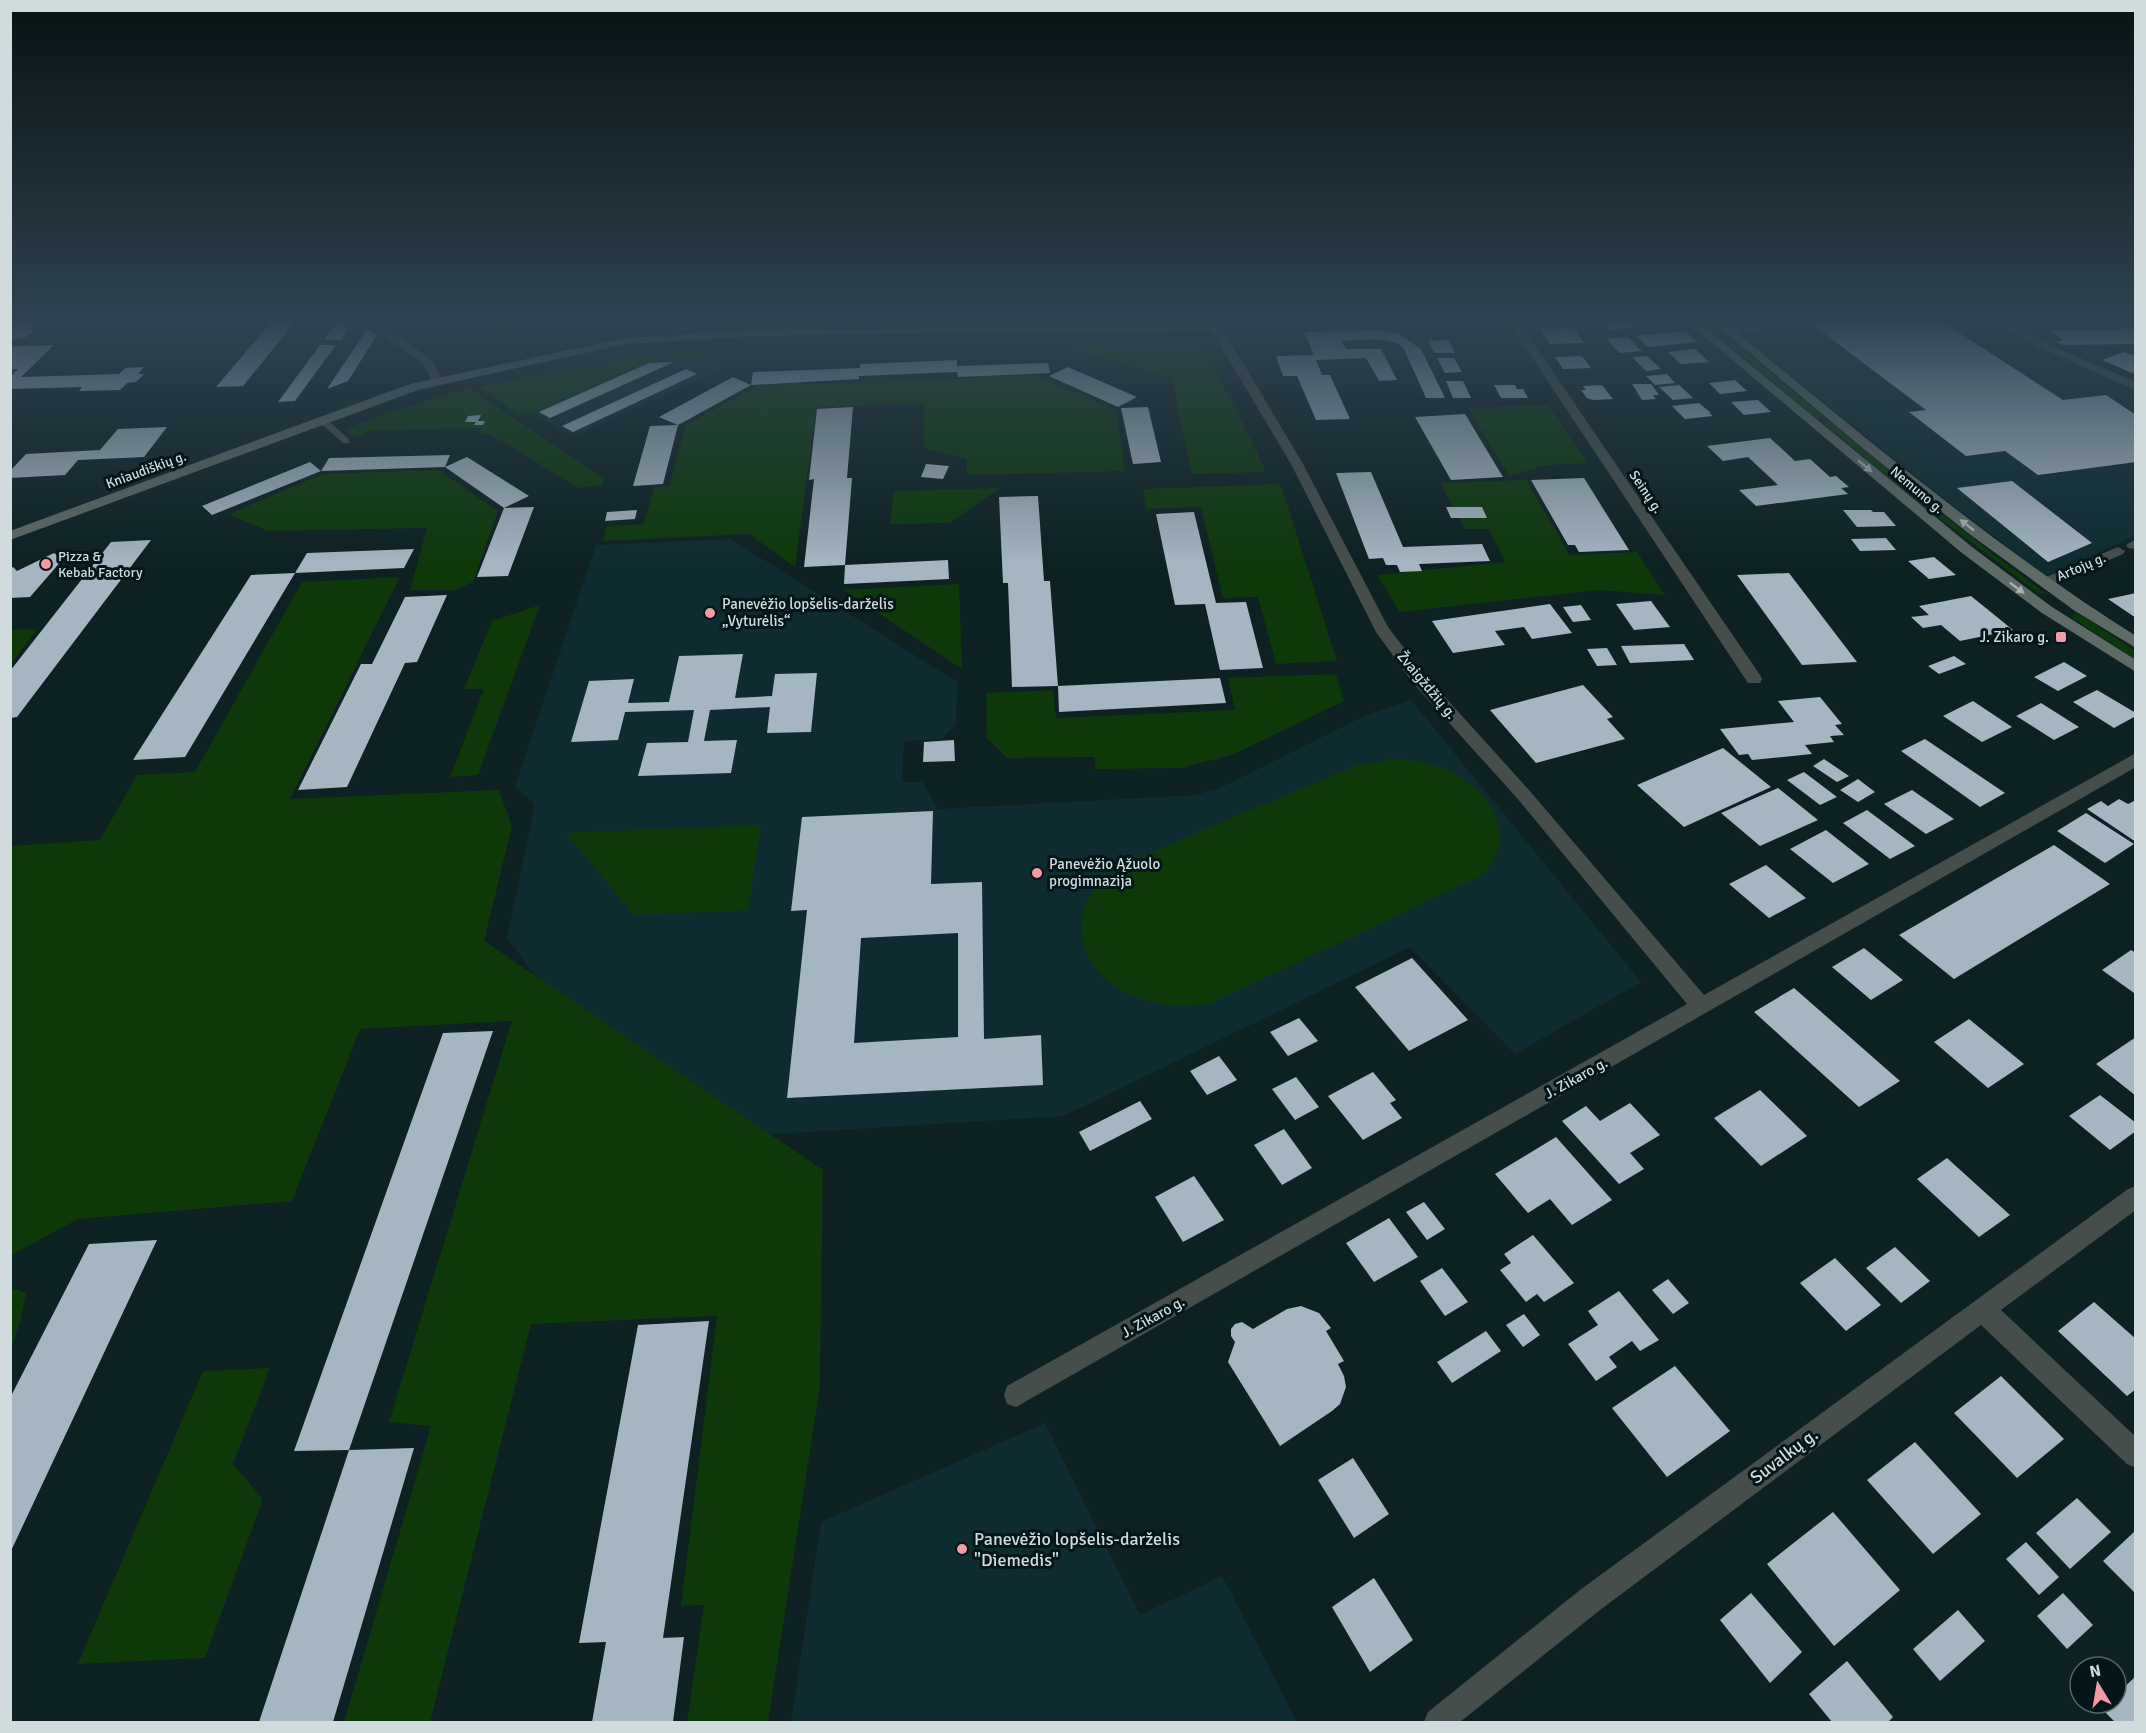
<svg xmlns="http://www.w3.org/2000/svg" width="2146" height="1733" font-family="Signika,sans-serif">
  <rect width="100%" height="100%" fill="#0d2022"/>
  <!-- built -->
  <path fill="#0e2c30" d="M1723,321H2000L2023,335L2135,387V536L2053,574L2045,575L1949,502Z
    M727,354L725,367L572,437L532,412L646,362Z
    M731,539L957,682L956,725L941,739L904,741L902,782H922L938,809L1196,795L1222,787L1368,714L1411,700L1641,982L1515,1054L1410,947L1064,1116L659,1141L507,938L535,804L515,787L596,545Z
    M1045,1423L1140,1615L1222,1576L1297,1722H791L821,1522Z"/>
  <!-- green -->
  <path fill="#0d390a" d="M1700,321H1707L1824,417L1816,418Z
    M1195,340L1204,345L1264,467V472L1192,474L1171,377L1047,343Z
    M735,348L734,354L646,362L522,417L478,386L656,354Z
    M1038,376L1116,411L1125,471L967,475V459L924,448V403L816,407L795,567L749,534L603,541L607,526L644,524L654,487L669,486L686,425L758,386Z
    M468,388L604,478L603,485L578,488L490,434H479L482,428L367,431L363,437L350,435L344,430L385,414Z
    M1548,405L1588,463L1547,465L1509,476L1468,408Z
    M1831,422L1932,507L2047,595L2038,593L1916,500L1823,423Z
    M438,470L498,511L473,582L454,590H410L427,528L268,531L229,514L323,474Z
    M1526,480L1570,555L1637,552L1665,595L1599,590L1400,612L1377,575L1505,562L1489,529H1465L1440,483Z
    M1277,484L1282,488L1337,661L1276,664L1258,597L1223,598L1201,507L1146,509L1143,489Z
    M1000,488L950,523L890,524L894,491Z
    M400,577L290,799L499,790L512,826L484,941L823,1170L820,1386L768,1722H687L704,1605L681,1606L717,1316L531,1324L430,1722H344L431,1426L389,1422L512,1021L360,1029L292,1201L78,1219L11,1255V846L100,840L137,775L195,772L302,582Z
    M959,584L962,669L844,590Z
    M540,605L478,775L450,777L484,689H464L492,621Z
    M2075,614L2081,615L2135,651V659L2074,619L2072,616Z
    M37,629L11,664V630Z
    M1336,674L1344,701L1232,755L1180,768L1095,769V757L1007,758L987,738L986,693L1053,690L1056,718L1235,710L1228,678Z
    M1393,759C1412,760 1430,763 1447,770C1491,791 1524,838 1479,877L1211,1003C1190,1007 1168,1008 1147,1001C1077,980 1055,909 1121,865L1355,766Z
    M761,825L748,910L634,915L566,833Z
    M16,1289L26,1293L21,1319L11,1348V1290Z
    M270,1368L233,1464L263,1499L205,1658L78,1664L203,1371Z"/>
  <!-- building -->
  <path fill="#a5b5c1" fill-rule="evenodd" d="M10,321H39L28,330H34L26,337L10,340Z
    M272,321H296L243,386L216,387Z
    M353,321L341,340H324L337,322Z
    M1620,321H1636L1642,326L1609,330L1601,323Z
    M1833,321H1865L1868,323L1941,321L2063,400L2106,395L2136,415V462L2038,475L2005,451L1966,456L1909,412L1926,410L1810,323Z
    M1573,328L1584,343L1550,344L1540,329Z
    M2120,328H2136V344L2064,345L2056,342L2063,340L2051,330H2123Z
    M367,329L377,335L348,381L327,389Z
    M1378,330L1399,334L1421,349L1445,398H1426L1404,349L1397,343L1378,339L1342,341L1346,349H1381L1397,380L1379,381L1366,358L1316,360L1322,375H1330L1350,419L1316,420L1297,376H1283L1276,356L1314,355L1304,332Z
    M1685,331L1698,342L1648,347L1636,336Z
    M1628,337L1642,351L1620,353L1606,339Z
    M1448,340L1455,353H1435L1428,341Z
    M54,345L21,377L119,374L125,368L144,367L138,374H144L136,382L127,383L120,390L79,391L82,387L10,389V377L18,369H10V348L14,346Z
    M320,345H336L295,401L278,402Z
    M1695,349L1709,362L1681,364L1668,352Z
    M2123,352L2136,356V372L2132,373L2102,360Z
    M1582,356L1591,368L1563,369L1555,357Z
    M1647,356L1661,369L1646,371L1632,357Z
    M1437,358H1454L1462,372L1445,373Z
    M957,360V366L1048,363L1050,373L958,377L957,372L859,376V379L751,385L753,372L860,368V364Z
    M674,362L550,418L539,412L649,363Z
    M1068,367L1137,397L1118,407L1049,376Z
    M686,369L697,374L573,432L562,426Z
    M1667,374L1675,383L1655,385L1646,376Z
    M733,377L751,385L678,425L659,417Z
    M1735,380L1747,391L1720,394L1709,383Z
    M1446,381H1463L1471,398H1453Z
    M1632,384H1651L1659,395H1653L1656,399L1642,400Z
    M1494,385H1515L1517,389H1523L1528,398H1501Z
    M1602,385L1613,399L1593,400L1587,398L1581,390H1586L1583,386Z
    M1679,385L1693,398L1673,400L1659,387Z
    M1758,400L1771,412L1744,415L1731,402Z
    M1699,403L1711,413H1709L1713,416L1685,419L1672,406Z
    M853,407L847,478H852L845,565L948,560L949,579L844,584L845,565L804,567L814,479L809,480L817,409Z
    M1148,407L1161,462L1133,464L1121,408Z
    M1465,414L1503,477L1451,480L1415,417Z
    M481,415L478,421H485L483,425H474L476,422H465L468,416Z
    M678,425L663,484L633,486L650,426Z
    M167,427L144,457L78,460L65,475L10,478V471L26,454L100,450L118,429Z
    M1770,438L1795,461L1810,459L1830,477L1836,476L1849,487L1841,488L1848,494L1756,506L1739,490L1778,485L1748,457L1723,461L1707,446Z
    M450,455L445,467L321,471L212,515L202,506L310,462L321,471L329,458Z
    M467,457L529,496L504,508L534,507L508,576L477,577L504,508L445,467Z
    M926,464L949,466L943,479L921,477Z
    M1371,472L1403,547L1482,544L1490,561L1419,564L1422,571L1400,572L1397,565H1386L1383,558L1369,559L1336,473Z
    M1584,478L1629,550L1579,552L1575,545H1568L1531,480Z
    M2012,481L2092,543L2048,562L1957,488Z
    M1038,496L1044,581H1050L1058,686L1012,687L1008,583H1003L999,497Z
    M1446,507H1482L1487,518H1451Z
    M637,510L635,519L605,521L607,512Z
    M1843,510H1871L1873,512H1884L1896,526L1857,527Z
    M1194,512L1216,603L1246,602L1263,668L1220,670L1205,604L1175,605L1156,514Z
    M1886,538L1896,550L1860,551L1851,539Z
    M151,540L17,717L10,718V671L111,542Z
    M414,549L404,568L295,573L307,553Z
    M54,553L63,559L30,597L10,598V569L13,567L17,571Z
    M1934,557L1956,575L1929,579L1908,561Z
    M295,573L185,757L133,760L251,575Z
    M1789,573L1857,662L1802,665L1737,575Z
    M2136,593V618L2108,599Z
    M447,595L417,662L405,663L347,787L298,790L361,664H372L405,597Z
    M1971,596L2013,630L1960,641L1941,625L1923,628L1911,617L1929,615L1919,606Z
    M1651,601L1670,627L1634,630L1616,604Z
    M1550,604L1572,633L1532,639L1524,627L1495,631L1505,645L1453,653L1432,621Z
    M1581,605L1591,620L1573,622L1563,607Z
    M1684,644L1694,660L1630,663L1621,646Z
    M1607,648L1617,665L1597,666L1587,649Z
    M743,654L735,698L772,696L775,674L817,673L811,732L767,733L770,707L710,710L704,741L737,740L731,773L638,776L647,743L688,742L694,710L625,712L618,740L571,742L589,681L634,679L628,703L669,702L679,656Z
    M1954,656L1966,664L1939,674L1928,666Z
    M2064,662L2087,676L2058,691L2034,677Z
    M1220,678L1226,703L1059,712L1058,686Z
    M1583,685L1613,717L1607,719L1625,739L1536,763L1490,710Z
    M2097,690L2136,713V716L2114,728L2073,702Z
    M1820,697L1842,724L1835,725L1844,735L1830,736L1834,742L1805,745L1812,754L1752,760L1748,754L1739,755L1720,729L1794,722L1778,701Z
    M1973,701L2012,727L1982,742L1943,716Z
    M2041,703L2079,727L2054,740L2016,716Z
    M1925,739L2005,793L1980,807L1901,751Z
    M954,740L955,761L923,762L924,742Z
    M1723,748L1771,787L1684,827L1637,785Z
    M1824,759L1849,776L1837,782L1813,766Z
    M1804,772L1837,797L1820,805L1787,780Z
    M1858,779L1875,792L1858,802L1840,790Z
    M1778,788L1818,820L1760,846L1721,813Z
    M1912,790L1954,819L1926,834L1884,804Z
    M2119,799L2128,804L2136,800V842L2087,809L2101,801L2108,806Z
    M1867,810L1915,846L1890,859L1843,823Z
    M933,811L931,884L982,882L984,1039L1041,1035L1043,1085L787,1098L807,910L791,911L802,817ZM958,933V1037L854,1043L861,938Z
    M2086,813L2134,844L2105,863L2057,831Z
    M1826,830L1869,864L1833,883L1790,849Z
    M2054,845L2110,884L1954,979L1899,935Z
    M1766,865L1806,898L1769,918L1729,884Z
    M1864,948L1903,980L1871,1000L1832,967Z
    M2131,950L2136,953L2134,993L2102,970Z
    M1412,958L1468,1020L1409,1051L1355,987Z
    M1794,988L1900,1081L1859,1107L1754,1012Z
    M1299,1018L1318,1041L1288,1056L1270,1032Z
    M1969,1019L2024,1064L1988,1088L1934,1042Z
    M493,1031L349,1450L294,1451L443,1033Z
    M2136,1037V1096L2096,1064Z
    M1219,1056L1237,1080L1207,1095L1190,1071Z
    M1373,1072L1396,1100L1390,1103L1402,1118L1363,1140L1328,1096Z
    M1296,1077L1319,1107L1295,1120L1272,1089Z
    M1760,1090L1807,1136L1761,1166L1714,1118Z
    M2100,1095L2136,1123V1131L2110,1150L2069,1116Z
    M1140,1101L1152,1119L1090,1151L1079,1132Z
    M1630,1103L1660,1135L1630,1153L1644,1169L1619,1184L1562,1121L1586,1106L1600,1121Z
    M1284,1129L1312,1168L1282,1185L1254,1145Z
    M1556,1137L1612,1200L1572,1225L1550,1199L1528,1213L1495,1174Z
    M1947,1158L2010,1215L1979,1237L1917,1179Z
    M1194,1176L1224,1220L1183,1242L1155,1197Z
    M1424,1202L1445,1229L1427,1240L1406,1212Z
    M1389,1218L1418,1257L1374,1282L1346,1243Z
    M1533,1235L1574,1283L1544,1302L1537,1294L1526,1302L1500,1270L1511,1263L1504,1254Z
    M157,1240L10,1553V1398L89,1244Z
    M1895,1247L1930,1281L1901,1303L1866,1268Z
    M1835,1258L1881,1305L1846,1331L1800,1283Z
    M1442,1268L1468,1302L1445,1316L1420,1281Z
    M1668,1279L1689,1303L1673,1314L1652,1290Z
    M1619,1291L1659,1340L1640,1351L1632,1341L1609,1357L1617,1367L1596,1381L1568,1344L1598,1325L1588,1311Z
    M2094,1302L2136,1339V1389L2127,1396L2058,1331Z
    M1301,1306L1319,1313L1331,1328L1326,1331L1344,1361L1338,1364L1344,1376L1346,1387L1340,1404L1332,1411L1280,1446L1228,1362L1235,1342L1231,1336V1329L1235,1324L1242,1322L1253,1329L1287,1309Z
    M1524,1314L1540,1335L1523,1347L1506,1325Z
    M709,1321L663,1638L684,1637L673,1722H592L606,1642L579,1643L638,1325Z
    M1486,1331L1501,1351L1452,1383L1437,1362Z
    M1675,1366L1730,1431L1667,1477L1612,1408Z
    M2001,1376L2064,1439L2017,1478L1954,1413Z
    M1915,1442L1981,1514L1933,1554L1867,1480Z
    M414,1448L333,1722H259L349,1450Z
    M1353,1458L1389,1514L1354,1538L1318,1480Z
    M2077,1498L2111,1532L2070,1569L2036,1533Z
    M1833,1512L1900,1590L1834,1646L1767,1564Z
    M2134,1532L2136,1533V1594L2103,1561Z
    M2026,1542L2059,1577L2039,1595L2006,1559Z
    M1374,1578L1413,1640L1370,1672L1332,1607Z
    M1751,1593L1802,1652L1770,1683L1720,1620Z
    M2063,1593L2093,1625L2067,1649L2037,1616Z
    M1958,1610L1985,1641L1940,1681L1913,1649Z
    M1847,1661L1893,1717L1888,1722H1832L1809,1694Z
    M2136,1676V1722H2115L2102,1709L2108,1703H2116V1695Z"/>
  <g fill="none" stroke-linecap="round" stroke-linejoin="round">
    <!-- lane -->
    <path fill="#464e4c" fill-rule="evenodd" d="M1758,326L1762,328L1761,330L1730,333L1726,331L1730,329Z
      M319,418H325L349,439V443H343L319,422Z"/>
    <!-- street -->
    <path fill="#464e4c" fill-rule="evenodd" d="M364,321H376L431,359L443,380L441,382H433L422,363Z
      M1508,321H1518L1760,675L1762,679L1760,683H1748Z
      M1995,321H2007L2050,345L2136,382V390L2042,349Z
      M1215,323L1221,326L1303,464L1388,627L1425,675L1529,790L1704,995L2136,753V767L1016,1407L1007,1404L1004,1395L1007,1386L1687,1004L1517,798L1413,683L1376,632L1291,464L1209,326Z
      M2136,539V549L2128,548L2126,545Z
      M2118,547L2125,551L2123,554L2049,586L2044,587L2037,583L2039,580Z
      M2136,1186V1210L2001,1310L2136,1437V1468L2127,1464L1981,1325L1600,1610L1460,1722H1424L1428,1712L1580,1590L2128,1189Z"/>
    <!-- secondary -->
    <path fill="#5d6a66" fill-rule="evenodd" d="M1207,321H1217L1221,326L1215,329L756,336L625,344L418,390L10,540V531L410,384L625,338L756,330L1208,323Z
      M1686,321H1697L1972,547L2052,607L2136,660V672L2042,613L1962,553Z
      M1712,321H1723C1857,431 1989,543 2136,636V648L2075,611L1968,533L1865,450Z"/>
  </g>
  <!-- one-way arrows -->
  <defs><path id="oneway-solid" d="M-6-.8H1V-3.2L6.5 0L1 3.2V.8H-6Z" transform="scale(1.5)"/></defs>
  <g fill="#a8b3b3">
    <use href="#oneway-solid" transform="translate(1865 466) rotate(40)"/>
    <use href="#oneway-solid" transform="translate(1967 525) rotate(-142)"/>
    <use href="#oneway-solid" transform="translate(2017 588) rotate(37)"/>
  </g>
  <!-- sky -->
  <linearGradient id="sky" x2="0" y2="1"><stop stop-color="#071213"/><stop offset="0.57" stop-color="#2f424f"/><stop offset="1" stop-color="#2f424f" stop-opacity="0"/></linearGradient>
  <rect width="2146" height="563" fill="url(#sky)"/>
  <!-- markers -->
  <g fill="#f49aa4" stroke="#041619" stroke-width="2">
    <circle cx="46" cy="564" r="6"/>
    <circle cx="710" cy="613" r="6"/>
    <rect x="2055" y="631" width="12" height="12" rx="3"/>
    <circle cx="1037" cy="873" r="6"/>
    <circle cx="962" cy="1549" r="6"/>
  </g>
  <g text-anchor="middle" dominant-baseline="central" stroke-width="6" stroke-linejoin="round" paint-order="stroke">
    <!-- far-street labels -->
    <g font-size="14" fill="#d0dbdd" stroke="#041619">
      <text transform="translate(146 470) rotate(-20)">Kniaudiškių g.</text>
      <text transform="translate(1917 490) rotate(40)">Nemuno g.</text>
      <text transform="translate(1646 492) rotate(56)">Seinų g.</text>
      <text transform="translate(2081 567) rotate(-23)">Artojų g.</text>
    </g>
    <!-- far-poi labels -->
    <g font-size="14" fill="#d0dbdd" stroke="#041619" text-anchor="start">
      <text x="58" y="556">Pizza &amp;<tspan x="58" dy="16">Kebab Factory</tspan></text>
    </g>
    <!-- poi labels -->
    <g font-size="15" fill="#d0dbdd" stroke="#041619" text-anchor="start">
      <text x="722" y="604">Panevėžio lopšelis-darželis<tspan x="722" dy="17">„Vyturėlis“</tspan></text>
      <text x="2049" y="637" text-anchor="end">J. Zikaro g.</text>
      <text x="1049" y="864">Panevėžio Ąžuolo<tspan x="1049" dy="17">progimnazija</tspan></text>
    </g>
    <!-- street labels -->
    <g font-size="15" fill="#d0dbdd" stroke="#041619">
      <text transform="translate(1427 685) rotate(50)">Žvaigždžių g.</text>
      <text transform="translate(1576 1078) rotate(-29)">J. Zikaro g.</text>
      <text transform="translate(1153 1317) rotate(-29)">J. Zikaro g.</text>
    </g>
    <!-- near-street labels -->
    <g font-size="18" fill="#d0dbdd" stroke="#041619">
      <text transform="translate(1784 1456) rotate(-37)">Suvalkų g.</text>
    </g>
    <!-- near-poi labels -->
    <g font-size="18" fill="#d0dbdd" stroke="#041619" text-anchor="start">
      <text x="974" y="1539">Panevėžio lopšelis-darželis<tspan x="974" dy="21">"Diemedis"</tspan></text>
    </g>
  </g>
  <!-- border -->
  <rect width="2146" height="1733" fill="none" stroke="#d0dbdd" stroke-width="24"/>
  <!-- north arrow -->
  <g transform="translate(2098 1685) rotate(349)"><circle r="28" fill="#041619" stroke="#566567" stroke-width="1.5"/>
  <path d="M0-4.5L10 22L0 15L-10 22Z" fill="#f49aa4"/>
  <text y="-9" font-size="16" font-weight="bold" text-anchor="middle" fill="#d0dbdd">N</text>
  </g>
</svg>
